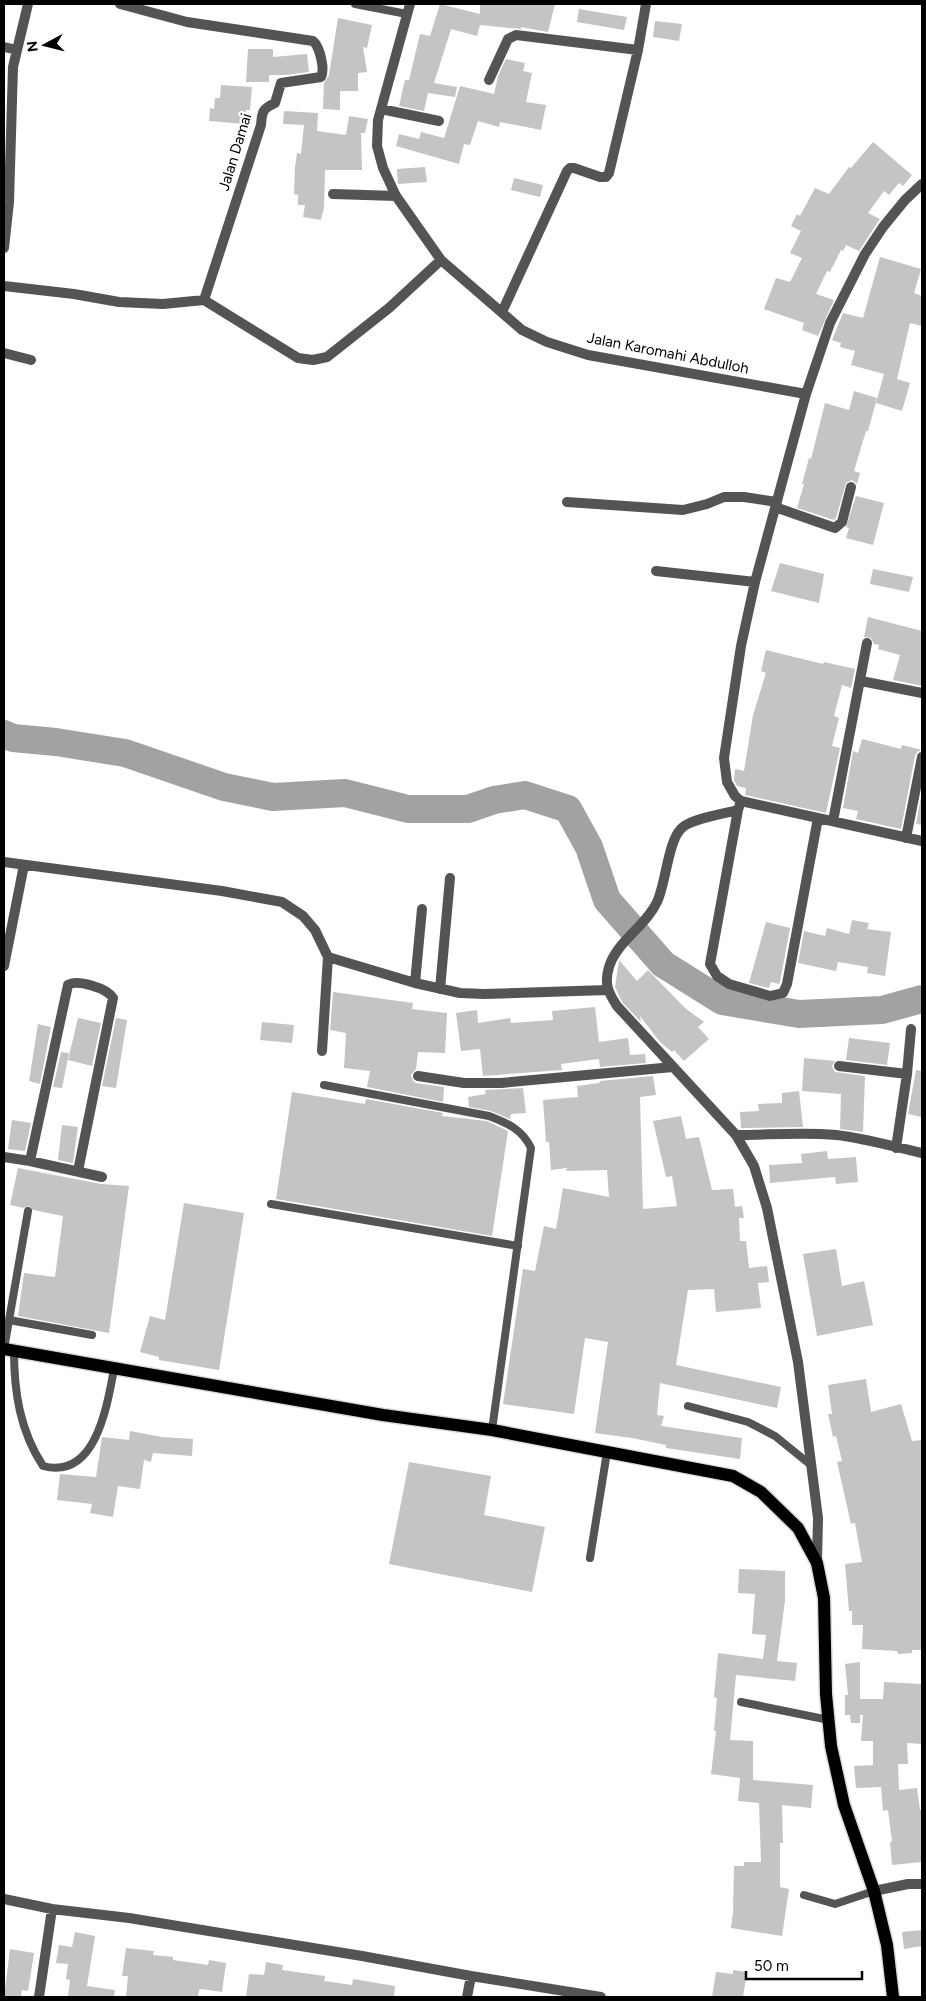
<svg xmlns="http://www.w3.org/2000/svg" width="926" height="2001" font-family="Figtree,sans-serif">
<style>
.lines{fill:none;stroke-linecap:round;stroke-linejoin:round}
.river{stroke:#a2a2a2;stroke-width:28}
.building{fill:#c4c4c4}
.primary-casing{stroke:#dbdbdb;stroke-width:15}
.service{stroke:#545454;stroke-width:8}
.minor{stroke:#545454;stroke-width:10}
.primary{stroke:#000;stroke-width:12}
.labels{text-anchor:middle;stroke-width:4.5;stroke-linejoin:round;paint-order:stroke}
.street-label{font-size:15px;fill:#000;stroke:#fff}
</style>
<rect width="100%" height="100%" fill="#fff"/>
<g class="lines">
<path class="river" d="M4 734 13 738 56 742 125 753 224 787 273 797 345 793 408 809H468L494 800 525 795 568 809 589 847 607 900 663 964 722 1001 799 1014 882 1010 922 999"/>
</g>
<path class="building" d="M440 4 480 14V4H555L548 32 521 27V29L480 25 477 36 451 29 434 83 457 87 455 97 428 93 424 111 399 106 405 80H409L420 34 430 36Z
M579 9 627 17 624 30 577 22Z
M338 18 372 25 367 48 363 47 367 72 358 73V91H340V110L323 109 324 83 329 75Z
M655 21 682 24 679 41 653 37Z
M248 49H273V57L307 54 309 72 286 75H269V82H246Z
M506 59 525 63 523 71 532 73 526 102 546 105 541 130 500 122 499 127 478 121 470 145 464 144 459 164 396 146 399 134 419 139 421 132 444 138 460 86 494 94 498 76Z
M221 85 252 87 250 110H246L245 124 209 121 210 108 214 109 215 98H220Z
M284 111 318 113 317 131 346 135 349 116 368 119 365 133H361L362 170H325L324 207 321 220 303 217 305 205H298V195L294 194 295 167 297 153 301 154 304 125 283 124Z
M873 142 912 175 903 186 899 183 889 195 884 191 868 213 880 219 859 251 846 245 843 251 841 250 830 272 827 271 816 294 834 300 818 336 802 330 804 323 764 309 776 278 790 282 802 258 790 253 801 231 791 226 797 214 800 216 815 188 829 194 849 167 851 168Z
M425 167 427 182 398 184 397 169Z
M514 178 543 185 540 197 511 190Z
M880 257 921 269 914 293 922 296V326L910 323 897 379 910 383 902 411 876 403 884 374 851 365 855 351 840 347 841 343 832 340 843 313 863 318Z
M854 391 877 398 868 431H866L854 471 860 473 857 484 852 480 846 483 836 518 834 520 797 508 804 484H802L809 458 811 459 825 403 849 410Z
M856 496 884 503 873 545 846 538 849 528 846 527Z
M780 563 824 574 819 603 771 591Z
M873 569 913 577 909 592 870 584Z
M868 617 922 631V686L893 680 900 655 878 649 879 645 874 644 871 638 864 637Z
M766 650 823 664 824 662 855 669 851 688 842 685 834 716 839 718 832 746 840 748 826 813 745 795 746 788 737 786 734 780 735 769 744 771 753 715 766 673 761 671Z
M862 739 901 749 902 745 922 750 917 752 915 756 901 829 856 819 858 811 843 808 853 751 858 753Z
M922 791V825L916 824Z
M852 920 869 923 867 929 891 932 885 976 867 973 868 967 838 962 836 971 798 963 804 931 825 936 827 928 849 934Z
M766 922 790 928 780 982 779 984 771 982 769 988 749 983Z
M619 960 637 981 648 970 685 1008 704 1022 698 1027 709 1039 684 1061 674 1050 672 1052 660 1042 640 1016 641 1022 622 1002 615 987Z
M333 992 413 1003 412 1009 447 1013 445 1053 418 1052 416 1069 411 1075 413 1081 416 1083 444 1087 443 1102 367 1087 370 1071 344 1068 346 1033 330 1030Z
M595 1007 599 1042 628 1038 630 1055 645 1054 646 1063 600 1067 599 1059 561 1064 562 1070 483 1076 480 1049 461 1051 456 1013 477 1010 478 1023 510 1018 511 1023 553 1020 552 1011Z
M78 1018 101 1023 92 1066 68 1060Z
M116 1018 127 1020 116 1088 102 1086Z
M262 1022 294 1025 292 1043 260 1040Z
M38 1024 51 1027 40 1084 29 1081Z
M849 1038 890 1043 887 1065 846 1060Z
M61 1052 69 1053 62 1088 53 1087Z
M804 1058 835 1061 832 1066 835 1072 865 1076 863 1132 840 1129 841 1094 802 1091Z
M916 1070 922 1071V1117L908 1114Z
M653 1076 656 1095 640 1097 643 1209 677 1206 672 1176 666 1177 653 1121 681 1116 686 1139 699 1137 712 1190 733 1189 735 1207 742 1206 744 1218H739L740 1241H746L749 1268 767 1266 769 1282 758 1283 761 1308 716 1312 714 1289 688 1290 676 1365 781 1387 777 1408 660 1383 657 1415 664 1416 661 1426 742 1438 740 1459 666 1448V1445L632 1438 595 1433 608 1342 585 1338 574 1414 503 1404 523 1269 535 1271 544 1226 556 1229 563 1188 609 1197 607 1170 566 1171 567 1168 551 1170 549 1142H546L543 1100 578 1097 577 1086 599 1083 600 1081Z
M523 1088 526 1113 511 1114 510 1119 491 1111 469 1107 468 1097 486 1094 485 1090Z
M799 1091 803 1127 741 1128 740 1112 759 1111 758 1104 782 1103V1093Z
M292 1092 365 1104 366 1099 443 1113 442 1116 487 1121 508 1131 492 1236 276 1199Z
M12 1120 31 1123 25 1151 8 1149Z
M62 1125 78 1127 73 1163 58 1160Z
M827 1151 828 1159 856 1157 858 1182 836 1184 835 1177 770 1183 769 1165 802 1163 801 1154Z
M18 1168 101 1184 129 1186 109 1333 18 1316 24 1273 55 1277 63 1216 33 1210 29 1206 23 1208 10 1205Z
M184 1203 244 1213 219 1370 159 1360V1357L140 1352 150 1316 165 1320Z
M836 1249 842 1286 864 1281 873 1325 817 1336 803 1254Z
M866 1379 871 1412 901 1404 912 1441 922 1440V1650H912V1653L898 1654 897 1651 862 1649 863 1625H852V1611H849L845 1564 862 1562 855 1523 851 1524 837 1462 842 1461 836 1436 833 1437 828 1414H832L828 1385Z
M130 1431 162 1437 193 1439 192 1456 153 1453 151 1462 144 1460 140 1489 118 1486 113 1517 90 1513 92 1504 57 1500 60 1474 96 1477 102 1437 129 1440Z
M409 1462 491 1476 484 1515 545 1527 532 1592 389 1564Z
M739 1569 785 1571V1601L777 1661 797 1663 795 1681 736 1675 730 1740 753 1741V1780L813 1785 811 1808 782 1805 783 1843H780V1887L789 1889 782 1936 731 1928 733 1913 734 1866H744V1862H761L759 1803 738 1801 740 1778 711 1774 716 1731H714L717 1698 714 1697 718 1653 763 1659 766 1635 752 1634 755 1594 738 1593Z
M860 1662V1699H883L884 1682 922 1684 921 1721H922V1744L907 1743 908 1764H898L899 1790 917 1788 920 1810H922V1862L892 1865 890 1842 892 1841 888 1810 883 1811 881 1787 856 1788 854 1766 873 1765V1741H861L863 1715H860V1723H851L850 1715H845V1695H848L845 1664Z
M922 1930V1946L904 1949 902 1932Z
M75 1932 95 1936 87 1986 115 1990 114 1997H68L70 1980 66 1979 68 1964 56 1963 59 1945 72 1947Z
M126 1948 154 1951 153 1955 173 1957V1960L208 1965 209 1960 226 1963 222 1992 201 1989 199 1990 198 1997H126L128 1976H122Z
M10 1949 34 1953 28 1991 22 1990 21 1997H4Z
M266 1962 283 1965 282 1970 325 1976 324 1981 352 1985 353 1979 395 1986 394 1997H246L249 1974 264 1975Z
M733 1970 747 1972 743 1997H712L716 1972 733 1974Z"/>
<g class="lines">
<g class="primary-casing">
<path id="primary" d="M4 1349 383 1415 492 1430 607 1452 733 1476 761 1492 798 1528 817 1563 824 1598 826 1694 831 1746 844 1805 874 1891 887 1945 893 1997"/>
</g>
<path class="service" d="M355 4 407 14
M324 1085 489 1116C507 1123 522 1129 531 1148L492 1430
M271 1204 518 1246
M9 1320 92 1335
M4 1349 28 1211
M14 1351C14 1392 20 1431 43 1466 96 1480 107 1406 114 1369
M688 1406 748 1422 775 1436 812 1466
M590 1558 607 1452
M741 1702 829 1720
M804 1895 835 1904 874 1891"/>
<path class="minor" d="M120 4 187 22 313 41C320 47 325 69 321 77L281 83 275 103C262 109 262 112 261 125L204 300
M410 4 378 120 377 146 383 168 396 196 441 260 522 330 547 342 588 355 806 394
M4 47 17 50
M489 80 508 39 516 35 638 50
M381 109 439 121
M922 184 905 200 883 227 865 254 830 323 806 394 755 582 741 646 724 758 727 782 735 796 741 801 922 841
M333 194 396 196
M4 248 9 202 13 67 28 4
M4 286 74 294 119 302 163 304 204 300 298 358 313 360 327 357 389 308 441 260
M502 312 567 171 570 168H574L600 177H606L609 173 638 50 646 4
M4 353 31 360
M567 502 683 510 707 504 724 497H744L777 502
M775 507 835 528 842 522 851 487
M656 571 755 582
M861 681 922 693
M741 801 738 810C723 814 694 818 683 827 668 838 666 884 657 902 646 926 617 941 609 967 604 984 608 992 617 1006L736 1135 754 1166 767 1208 798 1362 818 1518 817 1563
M738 810 710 964 717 976 729 984 770 996 783 993 787 984 818 818
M833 821 867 643
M906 838 922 757
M4 862 222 891 282 902 303 916 315 930 328 957 415 983 460 993 484 994 607 990
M4 966 24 865
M415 983 422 909
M440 989 450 878
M322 1051 328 957
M839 1066 907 1074
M418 1076 464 1083H501L673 1067
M736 1135C769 1135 803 1132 836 1135 865 1138 894 1147 922 1153
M896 1148 907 1074 911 1029
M4 1157 30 1161 102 1177
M30 1161 68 985C77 979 107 988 113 998L78 1171
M874 1891 908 1884H922
M4 1899 52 1909 129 1918 362 1956 471 1976 601 1997
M39 1997 52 1909
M467 1997 471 1976"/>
<use href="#primary" class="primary"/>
</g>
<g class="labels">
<g class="street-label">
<text transform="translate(235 152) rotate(-73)" y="5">Jalan Damai</text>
<text transform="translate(668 353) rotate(11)" y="5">Jalan Karomahi Abdulloh</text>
</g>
</g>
<rect width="926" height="2001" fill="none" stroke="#000000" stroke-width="10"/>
<g transform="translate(45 45) rotate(263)" stroke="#ffffff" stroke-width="4" paint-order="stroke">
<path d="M0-4L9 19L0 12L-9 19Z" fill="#000000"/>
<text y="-8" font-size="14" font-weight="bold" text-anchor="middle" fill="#000000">N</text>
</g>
<path d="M746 1971v8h116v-8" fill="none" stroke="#000000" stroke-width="2.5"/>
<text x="754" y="1971" font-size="15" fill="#000000" stroke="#ffffff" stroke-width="4" paint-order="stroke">50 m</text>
</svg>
